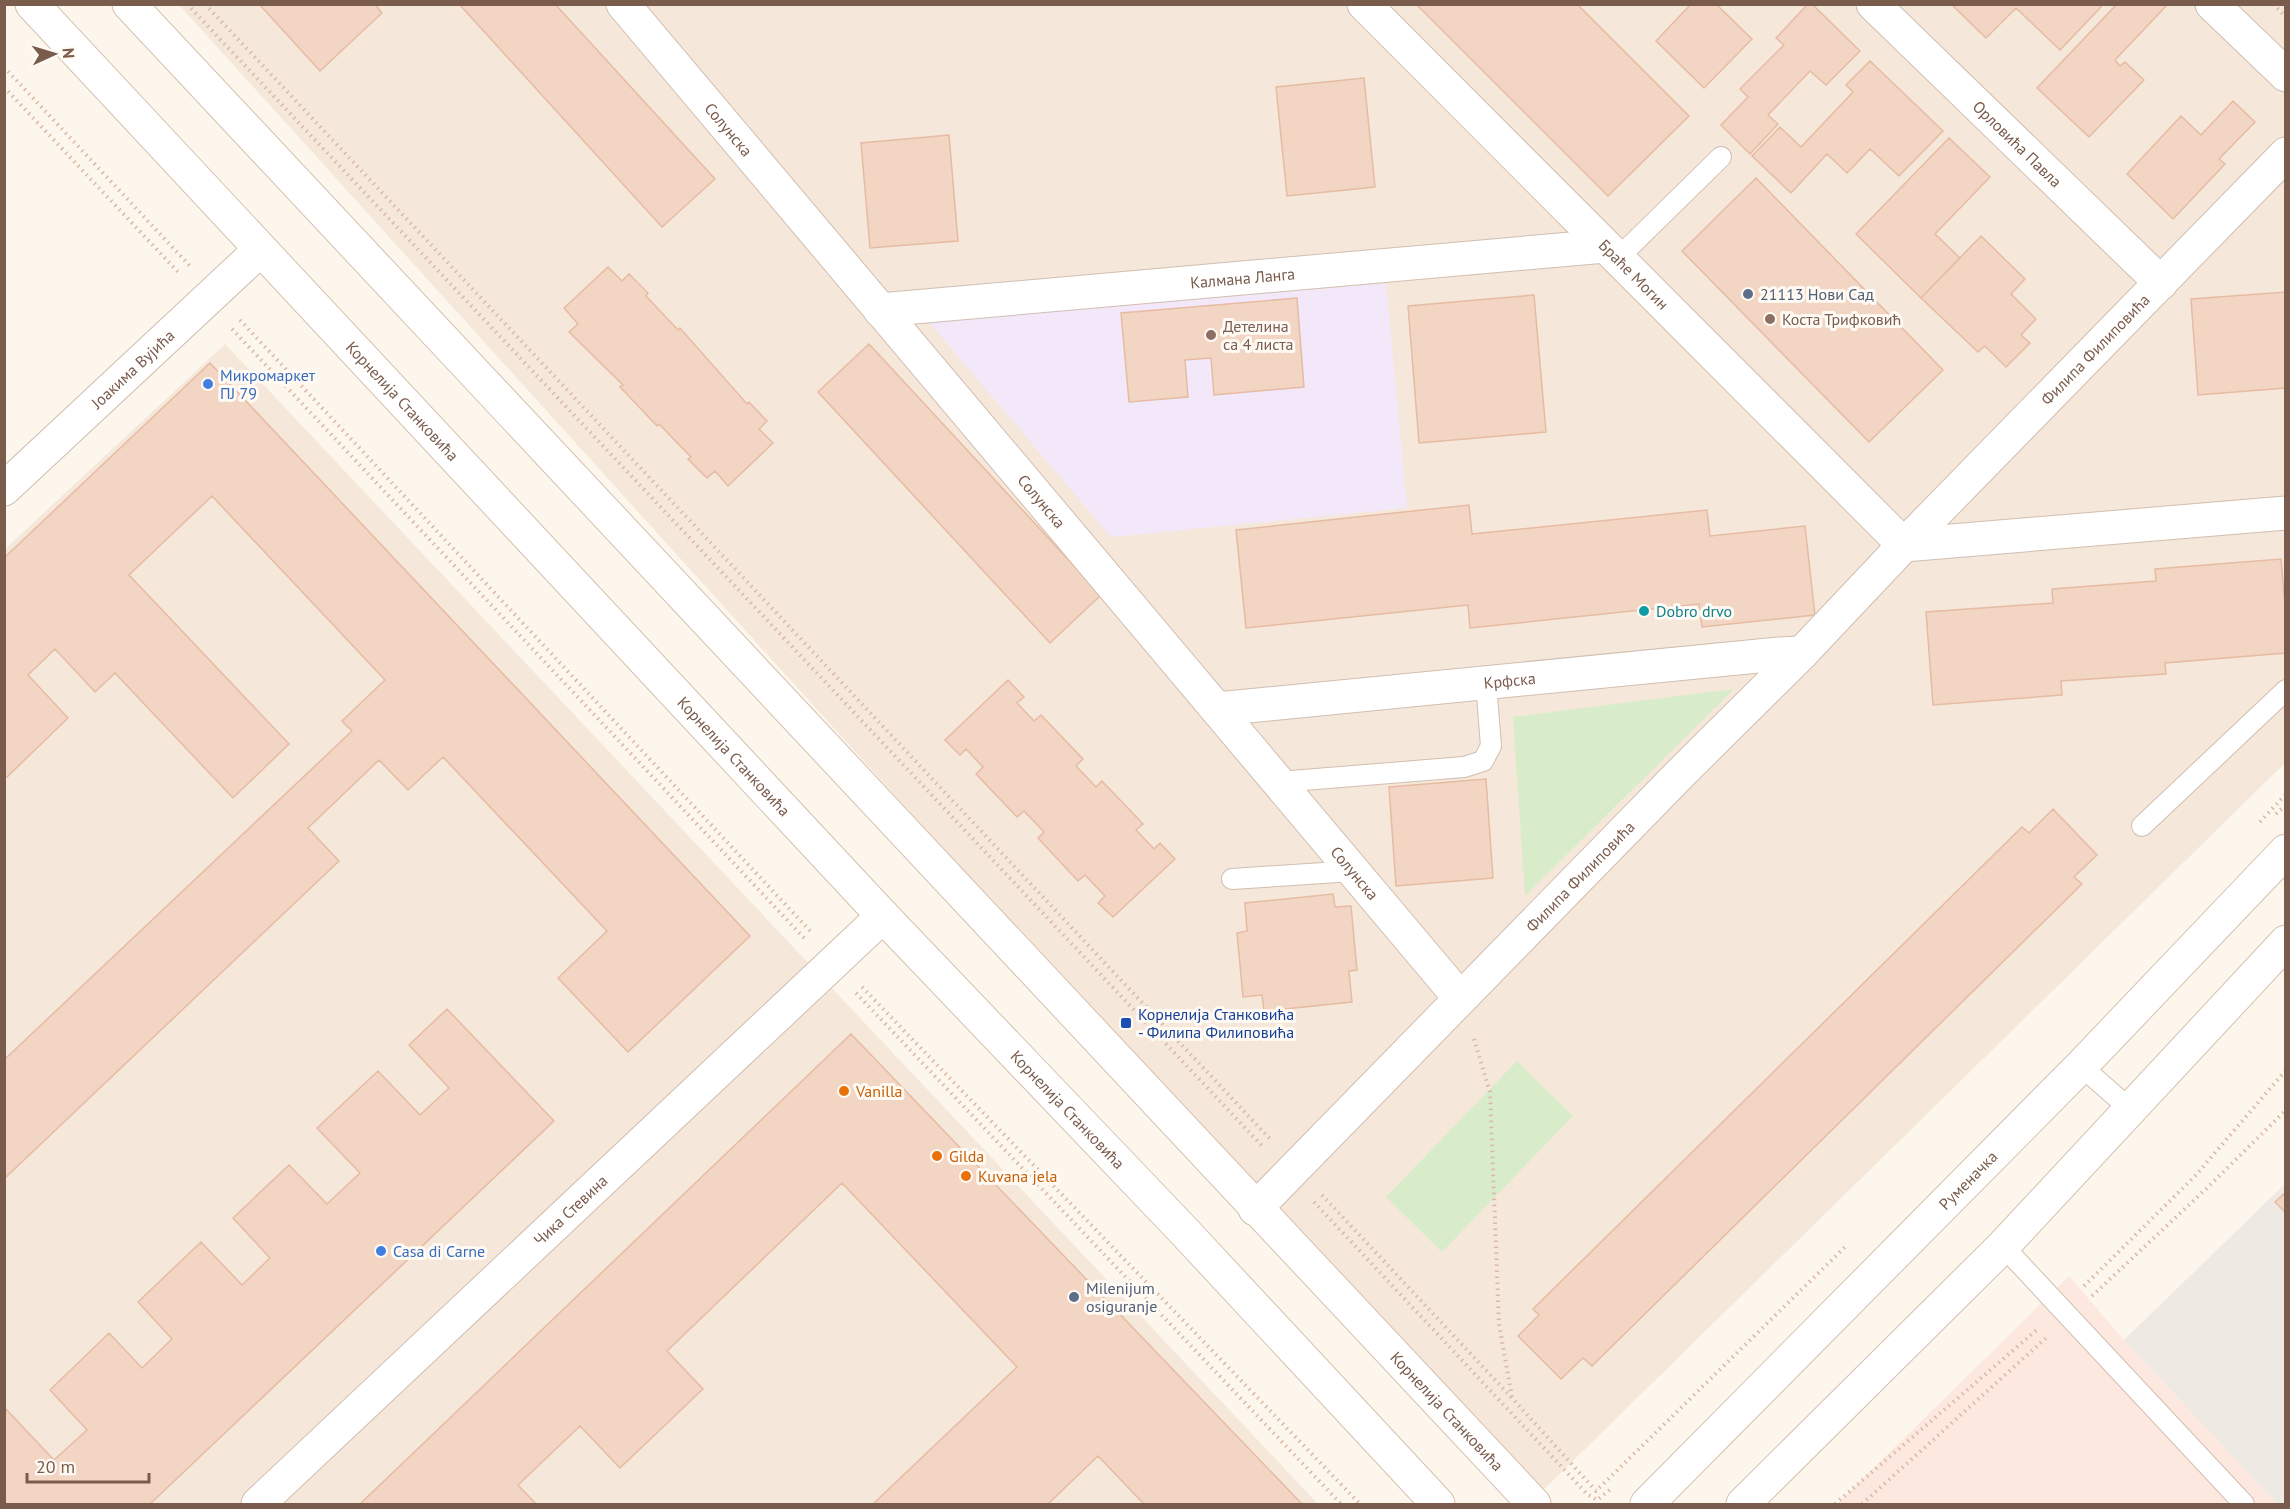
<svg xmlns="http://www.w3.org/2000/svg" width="2290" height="1509" font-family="'PT Sans',sans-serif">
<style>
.residential{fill:#f5e8da}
.commercial{fill:#fde8e0}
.industrial{fill:#efe9e4}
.education{fill:#f3e8fa}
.green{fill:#d8ecc9}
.building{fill:#f3d5c3;stroke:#e6bba3;stroke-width:1.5}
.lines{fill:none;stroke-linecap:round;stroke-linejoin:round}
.service-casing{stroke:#d1beb0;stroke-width:22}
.minor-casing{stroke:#d1beb0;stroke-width:35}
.secondary-casing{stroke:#d6c0b0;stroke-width:35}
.path{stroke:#d9b8a5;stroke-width:4;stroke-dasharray:1.5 4.5;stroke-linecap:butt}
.service{stroke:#fff;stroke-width:20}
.minor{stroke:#fff;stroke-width:33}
.secondary{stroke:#fff;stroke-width:33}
.service-dot{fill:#5c6f8a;stroke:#fffaf3;stroke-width:2}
.education-dot{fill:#8d6e63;stroke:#fffaf3;stroke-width:2}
.shop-dot{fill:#3f7fe0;stroke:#fffaf3;stroke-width:2}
.culture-dot{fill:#0f9aa8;stroke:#fffaf3;stroke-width:2}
.transit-dot{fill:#1a4fb4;stroke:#fffaf3;stroke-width:2}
.food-dot{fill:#e8710a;stroke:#fffaf3;stroke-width:2}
.labels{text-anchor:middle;stroke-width:6;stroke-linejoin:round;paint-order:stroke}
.street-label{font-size:16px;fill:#7a5c4d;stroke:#fffaf3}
.service-label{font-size:16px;fill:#4e5e75;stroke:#fffaf3;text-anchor:start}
.education-label{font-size:16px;fill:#785e54;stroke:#fffaf3;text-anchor:start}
.shop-label{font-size:16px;fill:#366cbe;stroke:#fffaf3;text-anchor:start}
.culture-label{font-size:16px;fill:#0d838f;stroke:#fffaf3;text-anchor:start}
.transit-label{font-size:16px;fill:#164399;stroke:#fffaf3;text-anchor:start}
.food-label{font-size:16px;fill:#c56008;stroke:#fffaf3;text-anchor:start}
</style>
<rect width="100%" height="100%" fill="#fdf6ec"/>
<path class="residential" d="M179 5H2285V763L1533 1500Z
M225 344 1318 1504H5V549Z"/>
<path class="commercial" d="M2069 1276 2124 1340 2277 1504H1837Z"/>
<path class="industrial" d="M2285 1184V1504H2277L2124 1340Z"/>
<path class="education" d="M1386 283 1407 508 1111 537 929 322Z"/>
<path class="green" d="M1734 689 1525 896 1513 717Z
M1517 1061 1573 1116 1442 1252 1386 1197Z"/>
<path class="building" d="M259 4H375L382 13 320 71Z
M459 4H555L715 179 662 227Z
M1416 4H1577L1689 116 1608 196Z
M1691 4H1716L1752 39 1704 88 1656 41Z
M1808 4H1812L1860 51 1826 85 1810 71 1768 115 1778 124 1750 154 1721 125 1748 97 1740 89 1784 45 1776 38Z
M1951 4H2098L2101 7 2060 50 2016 8 1986 38Z
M2117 4H2168L2115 60 2120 66 2125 62 2144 80 2089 137 2037 88Z
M1870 61 1943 131 1899 176 1870 149 1847 173 1827 154 1791 193 1752 156 1780 127 1801 147 1853 92 1846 85Z
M1364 78 1375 187 1287 196 1276 87Z
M2233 101 2255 122 2219 159 2225 164 2173 219 2127 174 2181 116 2201 135Z
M949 135 958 241 870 248 861 143Z
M1949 138 1990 177 1935 234 1960 258 1921 298 1856 234Z
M1756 178 1943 370 1869 442 1682 251Z
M1981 236 2025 279 2011 294 2036 319 2021 335 2030 343 2006 367 1985 346 1978 352 1921 298Z
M608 267 622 281 629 274 648 293 646 296 678 330 680 328 747 404 749 402 767 421 759 429 773 443 728 486 715 471 707 478 688 459 691 457 659 424 657 426 620 387 623 385 569 332 578 324 564 308Z
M2286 292V388L2198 395 2191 299Z
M1534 295 1546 432 1419 443 1408 306Z
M1297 298 1304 387 1214 395 1211 358 1185 360 1188 397 1129 402 1121 313Z
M869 344 1101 595 1050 643 818 392Z
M210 363 750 936 628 1052 558 978 607 931 443 757 408 790 379 760 308 828 339 861 4 1179V1060L352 731 342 721 385 680 212 496 129 575 289 744 233 798 115 673 95 692 55 649 28 675 68 718 7 777 4 775V558Z
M1469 505 1472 534 1707 510 1710 536 1805 526 1815 615 1702 627 1699 604 1470 628 1468 605 1246 628 1236 530Z
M2281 559 2286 618V653L2165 663 2166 674 2061 681 2062 695 1933 705 1926 612 2053 603 2052 589 2156 581 2155 569Z
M1008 680 1024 697 1017 703 1034 721 1041 715 1083 759 1076 766 1096 787 1102 781 1143 824 1136 830 1154 849 1160 843 1175 859 1113 917 1098 903 1105 896 1085 875 1078 881 1038 838 1044 832 1024 811 1017 817 976 774 983 767 966 749 960 755 945 740Z
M1486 779 1493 878 1396 886 1389 787Z
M2053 809 2097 855 2074 877 2082 884 1592 1366 1583 1358 1561 1379 1518 1336 1539 1315 1533 1309 2022 827 2029 833Z
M1333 894 1335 907 1351 906 1357 970 1349 971 1352 1002 1264 1011 1262 995 1243 997 1237 933 1247 931 1245 903Z
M447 1009 554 1121 150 1504H4V1407L54 1460 87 1430 50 1390 109 1333 142 1368 172 1339 138 1302 201 1242 242 1285 270 1258 233 1218 289 1165 327 1204 360 1173 317 1128 378 1071 420 1115 449 1088 409 1045Z
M851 1034 1302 1504H1144L1098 1456 1048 1504H873L1017 1367 842 1183 667 1351 703 1389 620 1468 580 1426 518 1485 536 1504H360Z
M2286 1192V1213L2275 1202Z"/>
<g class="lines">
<g class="service-casing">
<path id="service" d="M1618 258 1721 157
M1279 782 1464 767 1483 761 1491 746 1486 683
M2142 826 2286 690
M1232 879 1353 871
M2081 1066 2131 1110
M2003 1246 2244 1504"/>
</g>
<g class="minor-casing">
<g id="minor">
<path id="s1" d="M623 4 1460 998"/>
<path id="s2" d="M1364 4 1904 545 2286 513"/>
<path id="s3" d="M1873 4 2161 283"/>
<path d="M2212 4 2286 75"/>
<path id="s4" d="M880 310 1605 246"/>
<path id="s5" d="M4 489 260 250"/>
<path id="s6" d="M1217 709 1779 654 1802 653"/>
<path id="s7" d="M1255 1209 1680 774 1802 653 1904 545 2286 154"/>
<path id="s8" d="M258 1504 883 916"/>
</g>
</g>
<g class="secondary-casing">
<g id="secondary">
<path id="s9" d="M32 4 883 916 1182 1229 1438 1504"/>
<path id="s10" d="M129 4 1534 1504"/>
<path id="s11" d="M1647 1504 2081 1066 2286 851"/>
<path d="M1743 1504 2003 1246 2286 942"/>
</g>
</g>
<path class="path" d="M187 4 1264 1148
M205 4 1272 1141
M2273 4 2286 17
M4 67 190 266
M4 87 179 273
M240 320 812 933
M232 329 804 938
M2276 814 2286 805
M2260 822 2286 794
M862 987 1360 1504
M856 993 1341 1504
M1474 1039 1490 1092 1499 1324 1512 1397
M1322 1195 1512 1398 1596 1491 1846 1246
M1314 1202 1587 1494 1597 1500 1612 1488
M2084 1286 2195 1176 2286 1070
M2092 1296 2207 1188 2286 1110
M1835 1504 2039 1328
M1862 1504 2046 1338"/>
<use href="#service" class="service"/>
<use href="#minor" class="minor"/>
<use href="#secondary" class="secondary"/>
</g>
<g class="service-dot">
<circle cx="1748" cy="294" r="6"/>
<circle cx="1074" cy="1297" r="6"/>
</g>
<g class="education-dot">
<circle cx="1770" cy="319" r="6"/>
<circle cx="1211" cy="335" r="6"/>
</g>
<g class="shop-dot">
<circle cx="208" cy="384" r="6"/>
<circle cx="381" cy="1251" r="6"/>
</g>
<circle class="culture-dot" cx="1644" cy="611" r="6"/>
<rect class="transit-dot" x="1120" y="1017" width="12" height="12" rx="3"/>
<g class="food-dot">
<circle cx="844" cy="1091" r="6"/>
<circle cx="937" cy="1156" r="6"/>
<circle cx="966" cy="1176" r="6"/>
</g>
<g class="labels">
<g class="street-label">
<text dy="6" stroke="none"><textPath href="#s1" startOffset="164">Солунска</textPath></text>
<text dy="6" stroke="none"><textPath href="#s3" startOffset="201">Орловића Павла</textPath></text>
<text dy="6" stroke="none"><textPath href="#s2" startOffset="382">Браће Могин</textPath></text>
<text dy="6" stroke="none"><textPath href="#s4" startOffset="364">Калмана Ланга</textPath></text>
<text dy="6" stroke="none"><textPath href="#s7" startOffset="1202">Филипа Филиповића</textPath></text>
<text dy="6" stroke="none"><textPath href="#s5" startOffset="176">Јоакима Вујића</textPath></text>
<text dy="6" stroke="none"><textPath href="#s9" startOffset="543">Корнелија Станковића</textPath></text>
<text dy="6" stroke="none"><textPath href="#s1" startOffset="650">Солунска</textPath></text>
<text dy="6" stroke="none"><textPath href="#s6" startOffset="294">Крфска</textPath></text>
<text dy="6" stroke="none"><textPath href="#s9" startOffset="1029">Корнелија Станковића</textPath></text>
<text dy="6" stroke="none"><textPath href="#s1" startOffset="1136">Солунска</textPath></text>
<text dy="6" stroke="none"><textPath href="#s7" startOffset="465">Филипа Филиповића</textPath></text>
<text dy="6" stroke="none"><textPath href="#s9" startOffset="1515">Корнелија Станковића</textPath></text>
<text dy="6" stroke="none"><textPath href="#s11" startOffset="456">Руменачка</textPath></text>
<text dy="6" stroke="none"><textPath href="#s8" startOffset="429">Чика Стевина</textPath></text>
<text dy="6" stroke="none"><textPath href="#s10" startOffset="1928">Корнелија Станковића</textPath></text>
</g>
<g class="service-label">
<text x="1760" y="300">21113 Нови Сад</text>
<text x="1086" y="1294">Milenijum<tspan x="1086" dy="18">osiguranje</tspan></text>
</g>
<g class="education-label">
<text x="1782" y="325">Коста Трифковић</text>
<text x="1223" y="332">Детелина<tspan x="1223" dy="18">са 4 листа</tspan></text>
</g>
<g class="shop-label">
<text x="220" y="381">Микромаркет<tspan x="220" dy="18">ПЈ 79</tspan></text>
<text x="393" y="1257">Casa di Carne</text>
</g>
<g class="culture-label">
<text x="1656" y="617">Dobro drvo</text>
</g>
<g class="transit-label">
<text x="1138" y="1020">Корнелија Станковића<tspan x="1138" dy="18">- Филипа Филиповића</tspan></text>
</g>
<g class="food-label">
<text x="856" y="1097">Vanilla</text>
<text x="949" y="1162">Gilda</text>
<text x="978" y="1182">Kuvana jela</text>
</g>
</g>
<rect width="2290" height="1509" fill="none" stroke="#7a5c4d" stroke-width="12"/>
<g transform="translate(54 54) rotate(86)" stroke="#fffaf3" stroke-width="4.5" paint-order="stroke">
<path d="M0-4.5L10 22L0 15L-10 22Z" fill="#7a5c4d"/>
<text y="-9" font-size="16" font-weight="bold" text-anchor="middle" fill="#7a5c4d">N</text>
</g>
<path d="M27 1473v9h122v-9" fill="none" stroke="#7a5c4d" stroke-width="3"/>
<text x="36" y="1473" font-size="18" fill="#7a5c4d" stroke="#fffaf3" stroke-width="4.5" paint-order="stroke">20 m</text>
</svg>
